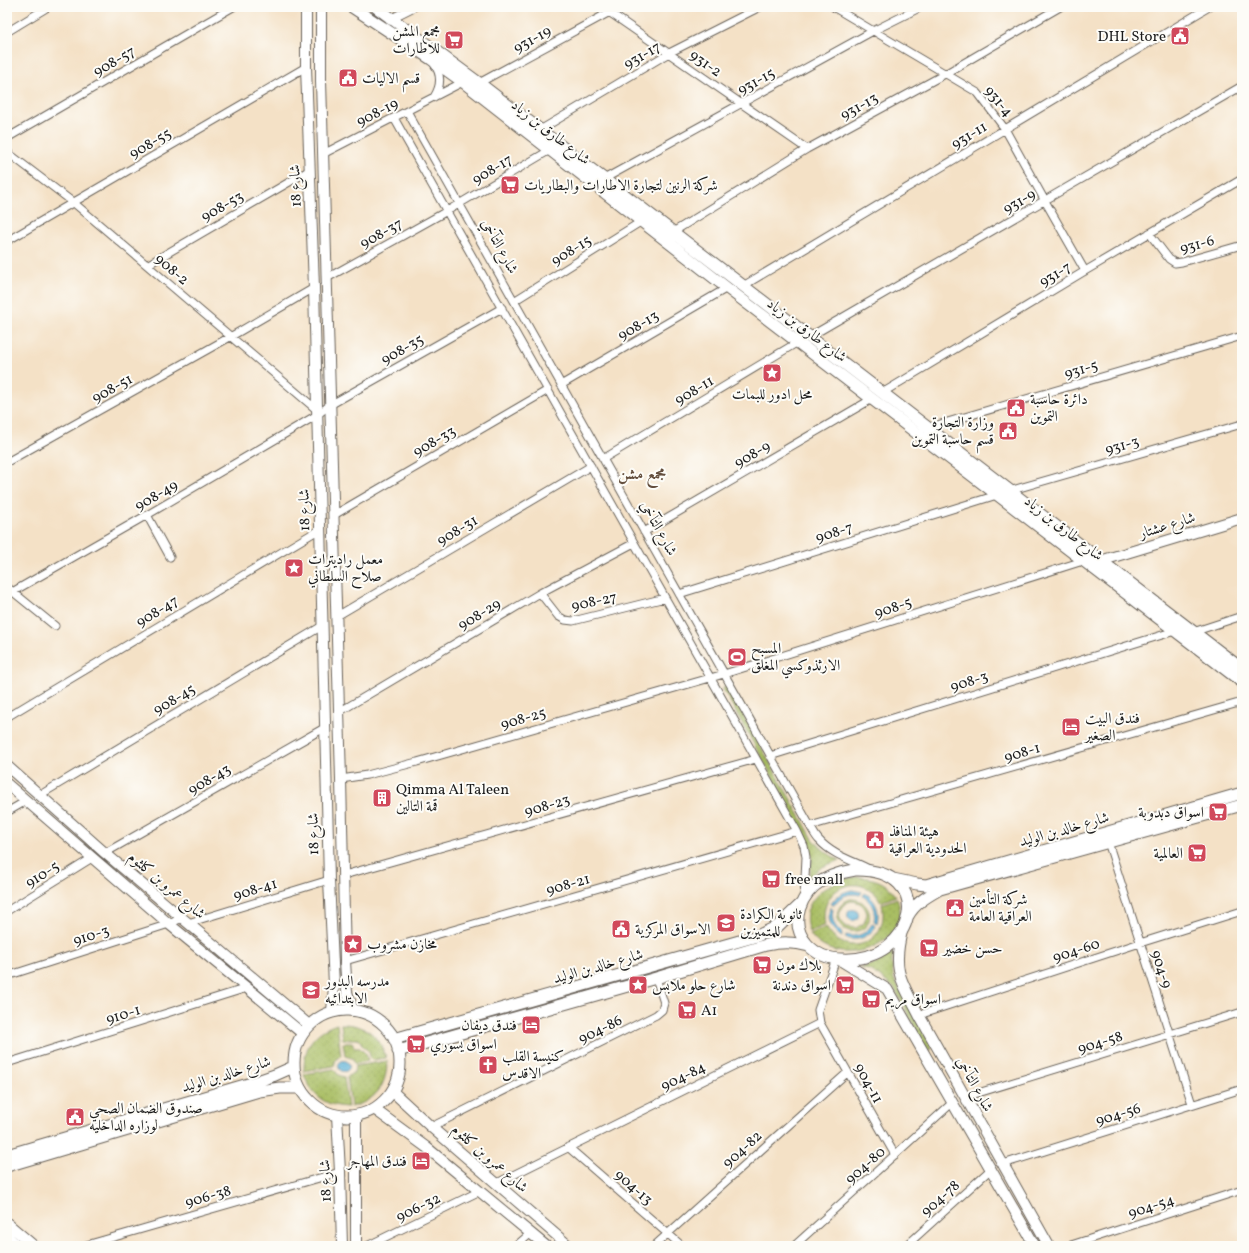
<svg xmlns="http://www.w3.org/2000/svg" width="1249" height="1253" font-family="Vollkorn,Amiri,serif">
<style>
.grass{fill:url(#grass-dots);stroke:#626c3f;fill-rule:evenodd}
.water{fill:#58afd5;stroke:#3a6678}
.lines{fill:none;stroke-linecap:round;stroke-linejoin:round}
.street-casing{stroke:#686158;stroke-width:9}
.secondary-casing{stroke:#686158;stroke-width:12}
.primary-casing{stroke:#686158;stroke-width:13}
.street{stroke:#fff;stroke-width:7}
.secondary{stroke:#fff;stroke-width:10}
.primary{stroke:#fff;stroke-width:11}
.labels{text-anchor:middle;stroke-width:4;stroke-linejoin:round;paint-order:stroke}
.poi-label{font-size:15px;fill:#1c1c1c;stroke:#fdfcf7;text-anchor:start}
.street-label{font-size:15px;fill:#1c1c1c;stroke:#fdfcf7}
.neighbourhood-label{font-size:16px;font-weight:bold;fill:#644f3e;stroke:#fdfcf7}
</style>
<defs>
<pattern id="grass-dots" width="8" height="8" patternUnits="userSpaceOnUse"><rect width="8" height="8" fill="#a8bd62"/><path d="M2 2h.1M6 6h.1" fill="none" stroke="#90a254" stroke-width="1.8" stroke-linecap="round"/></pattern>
</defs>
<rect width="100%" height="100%" fill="#fdfcf7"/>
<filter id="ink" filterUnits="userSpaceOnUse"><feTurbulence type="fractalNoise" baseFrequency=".025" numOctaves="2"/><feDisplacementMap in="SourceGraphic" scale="8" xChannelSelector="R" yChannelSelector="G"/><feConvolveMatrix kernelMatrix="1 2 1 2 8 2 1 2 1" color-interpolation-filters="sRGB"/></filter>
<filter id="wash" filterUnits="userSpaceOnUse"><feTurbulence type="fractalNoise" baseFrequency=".012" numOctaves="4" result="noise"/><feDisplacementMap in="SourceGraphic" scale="16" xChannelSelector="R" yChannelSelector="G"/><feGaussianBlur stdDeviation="0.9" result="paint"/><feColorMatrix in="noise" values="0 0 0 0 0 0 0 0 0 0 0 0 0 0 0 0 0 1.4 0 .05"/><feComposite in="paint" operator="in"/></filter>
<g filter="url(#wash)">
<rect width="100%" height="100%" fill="#f4e1c6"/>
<path class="grass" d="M725 687 728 688 813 839C821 848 828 855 840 860L822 867 809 877C812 865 813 854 809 842L724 691 723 688Z
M855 877C871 877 887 881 896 896L881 902C863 869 817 887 825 925L809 932C797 901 829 880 855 877Z
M897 898C916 944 836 973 810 934L826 927C843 960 891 945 882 904Z
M850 899C872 898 877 927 857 931 836 935 829 906 850 899ZM851 901C859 901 865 905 867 914L864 923 856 928 846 927 840 919C838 910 842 904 851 901Z
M893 952C891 962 892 969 894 979L931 1046 930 1050H928L926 1048 894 988 879 976 869 970 860 968 878 963Z
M337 1024 341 1056 336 1059 334 1066 304 1071C304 1046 313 1032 337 1024Z
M341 1024C365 1024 380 1035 386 1058L371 1060 369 1052 362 1045 360 1040 357 1039H343Z
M343 1043H353V1046L355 1048H360L366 1054 368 1061 355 1064 352 1058 345 1056Z
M387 1061C387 1086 375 1101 351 1107L347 1077 354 1072 355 1066Z
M334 1069 338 1075 344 1077 348 1107C325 1106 311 1096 304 1074Z"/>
<path class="water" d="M852 890 862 892 860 895C849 892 840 896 834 905L831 904C836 896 842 892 852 890Z
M865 893C876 900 880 910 877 923L874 921C876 911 872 902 863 896Z
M830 907 833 909C831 919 834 928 843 933L842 937C831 930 827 920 830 907Z
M847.5 915a5.5 5.5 0 1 1 11 0a5.5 5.5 0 1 1-11 0Z
M872 924 876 926C869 937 858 942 845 938L846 935C857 938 866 934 872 924Z
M338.5 1066a5.5 5.5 0 1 1 11 0a5.5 5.5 0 1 1-11 0Z"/>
</g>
<g filter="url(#ink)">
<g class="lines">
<g class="street-casing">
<path id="street" d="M833 7 978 93 1005 129 1045 201 1085 271
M609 12 807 149
M390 21 392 18 414 7
M7 32 48 7
M479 83 619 7
M434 97C441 86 442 75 434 64
M407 111 810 826C813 831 815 836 819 840 832 855 854 861 871 870
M394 118 797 831 804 846 806 857 804 898
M540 130 669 53 760 7
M7 138 233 7
M7 152 74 203 317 410
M323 154 463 82
M604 179 873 31 921 7
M673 232 807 149 945 74 1060 7
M1149 233 1169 259 1175 263 1182 262 1242 245
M7 241 306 67
M147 265 310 170
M327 278 447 211 550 150
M743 286 1209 7
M514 301 642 221
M809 337 1242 86
M561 385 727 288
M882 393 1085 271 1242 179
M927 428 1242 336
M603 459 798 342
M7 462 230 337 314 288
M1009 491 1242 424
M147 515 170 557
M334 515 548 390
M644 532 872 399
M7 587 55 626
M540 593 558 616 565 620 573 621 665 598
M679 594 997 495
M7 595 147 515 317 415 330 405 502 308
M337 616 591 466
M1193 632 1242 616
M339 712 540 593 634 543
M7 717 320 529
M770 756 1175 631
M341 779 367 775 417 762 724 674 1083 561
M40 795 322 626
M7 812 26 801
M810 826 1242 702
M1108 842 1192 1104
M105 853 326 727
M344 875 756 759
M7 911 92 858
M188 923 329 880
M345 961 797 831
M7 976 169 924 182 918
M919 1015 1140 943 1242 911
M820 1023 895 1155
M7 1063 247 988
M965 1097 1242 1012
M431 1127 656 1015 662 1010 664 1003 656 978
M568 1147 682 1246
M1003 1164 1242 1089
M497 1183 820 1023 818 1010 836 959
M83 1246 340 1172
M367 1246 480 1191
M516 1246 531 1233
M654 1246 848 1072
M794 1246 952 1103
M906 1246 991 1169
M1068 1246 1242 1190"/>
</g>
<g class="secondary-casing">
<path id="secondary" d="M306 7V67L314 288 329 880 334 985 332 1012
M321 7V81L341 779 345 961 347 992 353 1010
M1100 561 1242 518
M7 766 105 853 309 1025
M7 784 169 924 302 1033
M902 931C892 971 901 980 919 1015L1049 1246
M838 959 869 978 887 989 1035 1246
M392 1091 431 1127 569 1246
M374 1109 426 1147 546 1246
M337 1115 340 1172 342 1246
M356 1116V1246
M7 1223 34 1246
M7 1236 18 1246"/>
</g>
<g class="primary-casing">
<path id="primary" d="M352 7 431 59 463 82 727 288 1242 682
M376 7 479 83 1242 669
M855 870C938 868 917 963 842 959 829 959 816 954 807 944 788 922 801 893 823 880 833 874 844 872 855 870Z
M893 879 917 884 926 885 1242 793
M908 916C915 903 928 896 940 889L1242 805
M294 1063a53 53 0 1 1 106 0a53 53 0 1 1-106 0Z
M394 1039 757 936 778 926 801 904
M398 1051 656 978 766 945C782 942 793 942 809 946
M7 1155 255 1082 275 1075 293 1067
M7 1166 259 1091 280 1088H299"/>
</g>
<use href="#street" class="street"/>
<use href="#secondary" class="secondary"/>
<use href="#primary" class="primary"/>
</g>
</g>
<defs>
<g id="civic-square" transform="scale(1)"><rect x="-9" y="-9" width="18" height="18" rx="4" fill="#d1495b" stroke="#fdfcf7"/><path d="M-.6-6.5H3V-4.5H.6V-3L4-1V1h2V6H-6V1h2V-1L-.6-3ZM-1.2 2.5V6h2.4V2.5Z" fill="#fff"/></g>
<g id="supermarket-square" transform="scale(1)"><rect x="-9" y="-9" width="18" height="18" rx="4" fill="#d1495b" stroke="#fdfcf7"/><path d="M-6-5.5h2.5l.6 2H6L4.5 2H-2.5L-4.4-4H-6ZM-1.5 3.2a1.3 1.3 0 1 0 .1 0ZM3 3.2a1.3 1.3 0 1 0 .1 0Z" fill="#fff"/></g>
<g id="sight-square" transform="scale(1)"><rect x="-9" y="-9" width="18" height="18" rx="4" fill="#d1495b" stroke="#fdfcf7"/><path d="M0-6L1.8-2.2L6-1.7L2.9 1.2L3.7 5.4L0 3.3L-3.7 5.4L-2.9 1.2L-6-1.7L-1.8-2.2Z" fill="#fff"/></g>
<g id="stadium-square" transform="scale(1)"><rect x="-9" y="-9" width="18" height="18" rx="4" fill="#d1495b" stroke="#fdfcf7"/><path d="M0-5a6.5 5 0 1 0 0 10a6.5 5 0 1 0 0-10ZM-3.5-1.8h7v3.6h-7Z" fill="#fff"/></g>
<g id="hotel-square" transform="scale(1)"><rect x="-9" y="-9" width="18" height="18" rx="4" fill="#d1495b" stroke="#fdfcf7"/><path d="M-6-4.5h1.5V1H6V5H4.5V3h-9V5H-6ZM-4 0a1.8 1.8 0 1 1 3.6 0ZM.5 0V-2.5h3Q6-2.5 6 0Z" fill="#fff"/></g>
<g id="building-square" transform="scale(1)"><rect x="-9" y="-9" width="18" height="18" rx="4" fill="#d1495b" stroke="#fdfcf7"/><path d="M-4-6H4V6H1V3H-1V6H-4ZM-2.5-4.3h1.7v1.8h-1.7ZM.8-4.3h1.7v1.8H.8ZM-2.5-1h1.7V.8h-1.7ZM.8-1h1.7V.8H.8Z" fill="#fff"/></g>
<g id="school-square" transform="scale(1)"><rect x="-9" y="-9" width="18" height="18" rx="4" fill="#d1495b" stroke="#fdfcf7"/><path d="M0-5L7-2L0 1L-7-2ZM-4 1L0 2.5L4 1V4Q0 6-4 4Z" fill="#fff"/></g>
<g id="church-square" transform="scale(1)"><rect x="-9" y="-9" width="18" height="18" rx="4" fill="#d1495b" stroke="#fdfcf7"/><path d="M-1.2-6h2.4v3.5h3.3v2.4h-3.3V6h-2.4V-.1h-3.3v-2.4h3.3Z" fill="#fff"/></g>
</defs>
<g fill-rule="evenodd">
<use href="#civic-square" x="1180" y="36"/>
<use href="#supermarket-square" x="454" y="40"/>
<use href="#civic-square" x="348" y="78"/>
<use href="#supermarket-square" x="510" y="185"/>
<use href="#sight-square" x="772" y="373"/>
<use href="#civic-square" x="1016" y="408"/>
<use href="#civic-square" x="1008" y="431"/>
<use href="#sight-square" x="294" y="568"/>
<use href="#stadium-square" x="737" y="657"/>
<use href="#hotel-square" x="1071" y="727"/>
<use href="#building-square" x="382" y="798"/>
<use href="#supermarket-square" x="1218" y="812"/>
<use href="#civic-square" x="875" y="840"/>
<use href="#supermarket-square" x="1197" y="853"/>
<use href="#supermarket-square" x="771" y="879"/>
<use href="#civic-square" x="955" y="908"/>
<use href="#school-square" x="726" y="923"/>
<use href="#civic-square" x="621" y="929"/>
<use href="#sight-square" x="353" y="944"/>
<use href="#supermarket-square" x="929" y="948"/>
<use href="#supermarket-square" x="762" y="965"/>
<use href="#sight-square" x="638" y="985"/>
<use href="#supermarket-square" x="845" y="985"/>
<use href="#school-square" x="311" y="990"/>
<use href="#supermarket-square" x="871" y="999"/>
<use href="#supermarket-square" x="687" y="1010"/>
<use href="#hotel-square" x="531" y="1025"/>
<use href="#supermarket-square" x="416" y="1044"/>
<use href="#church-square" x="488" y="1065"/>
<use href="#civic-square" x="75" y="1117"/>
<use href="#hotel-square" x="421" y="1161"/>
</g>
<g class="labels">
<g class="poi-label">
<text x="440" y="36" text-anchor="end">مجمع المشن<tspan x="440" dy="17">للاطارات</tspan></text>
<text x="1166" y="41" text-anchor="end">DHL Store</text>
<text x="362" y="83">قسم الاليات</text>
<text x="524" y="190">شركة الرنين لتجارة الاطارات والبطاريات</text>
<text x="772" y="399" text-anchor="middle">محل ادور للبمات</text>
<text x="1030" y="404">دائرة حاسبة<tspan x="1030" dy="17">التموين</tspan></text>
<text x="994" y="427" text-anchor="end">وزارة التجارة<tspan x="994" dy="17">قسم حاسبة التموين</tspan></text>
<text x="308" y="564">معمل راديترات<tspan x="308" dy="17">صلاح السلطاني</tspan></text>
<text x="751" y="653">المسبح<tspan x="751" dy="17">الارثذوكسي المغلق</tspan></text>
<text x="1085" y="723">فندق البيت<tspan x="1085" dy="17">الصغير</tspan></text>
<text x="396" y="794">Qimma Al Taleen<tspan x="396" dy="17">قمة التالين</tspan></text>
<text x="1204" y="817" text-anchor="end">اسواق دبدوبة</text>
<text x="889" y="836">هيئة المنافذ<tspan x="889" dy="17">الحدودية العراقية</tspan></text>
<text x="1183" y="858" text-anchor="end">العالمية</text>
<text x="785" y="884">free mall</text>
<text x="969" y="904">شركة التأمين<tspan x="969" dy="17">العراقية العامة</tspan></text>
<text x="740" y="919">ثانوية الكرادة<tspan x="740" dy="17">للمتميزين</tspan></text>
<text x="635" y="934">الاسواق المركزية</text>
<text x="367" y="949">مخازن مشروب</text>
<text x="943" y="953">حسن خضير</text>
<text x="776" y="970">بلاك مون</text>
<text x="325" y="986">مدرسه البدور<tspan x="325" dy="17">الابتدائيه</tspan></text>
<text x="652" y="990">شارع حلو ملابس</text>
<text x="831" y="990" text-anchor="end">اسواق دندنة</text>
<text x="885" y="1004">اسواق مريم</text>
<text x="701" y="1015">A1</text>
<text x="517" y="1030" text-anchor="end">فندق ديفان</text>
<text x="430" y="1049">اسواق يسوري</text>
<text x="502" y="1061">كنيسة القلب<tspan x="502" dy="17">الاقدس</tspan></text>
<text x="89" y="1113">صندوق الضمان الصحي<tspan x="89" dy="17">لوزاره الداخليه</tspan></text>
<text x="407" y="1166" text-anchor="end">فندق المهاجر</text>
</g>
<g class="street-label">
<text transform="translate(532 39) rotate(-29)" y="5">931-19</text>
<text transform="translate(642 55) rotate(-30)" y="5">931-17</text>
<text transform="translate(114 61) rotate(-30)" y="5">908-57</text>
<text transform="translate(706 63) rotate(35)" y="5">931-2</text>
<text transform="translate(756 81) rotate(-29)" y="5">931-15</text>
<text transform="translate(999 101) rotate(50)" y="5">931-4</text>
<text transform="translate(859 106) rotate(-29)" y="5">931-13</text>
<text transform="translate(377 112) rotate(-27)" y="5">908-19</text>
<text transform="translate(551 132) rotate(38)" y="5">شارع طارق بن زياد</text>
<text transform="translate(969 135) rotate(-31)" y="5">931-11</text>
<text transform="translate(150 143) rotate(-30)" y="5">908-55</text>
<text transform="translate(492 169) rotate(-31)" y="5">908-17</text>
<text transform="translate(295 186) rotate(-92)" y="5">شارع 18</text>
<text transform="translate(1019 201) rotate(-30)" y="5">931-9</text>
<text transform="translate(222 206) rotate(-30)" y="5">908-53</text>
<text transform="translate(381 233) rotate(-29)" y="5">908-37</text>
<text transform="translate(1197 244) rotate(-15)" y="5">931-6</text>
<text transform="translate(500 246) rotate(61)" y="5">شارع التآخي</text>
<text transform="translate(571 250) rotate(-32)" y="5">908-15</text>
<text transform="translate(172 269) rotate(41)" y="5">908-2</text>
<text transform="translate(1055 274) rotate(-31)" y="5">931-7</text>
<text transform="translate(638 325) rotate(-30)" y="5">908-13</text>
<text transform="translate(807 330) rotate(37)" y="5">شارع طارق بن زياد</text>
<text transform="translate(402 349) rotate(-30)" y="5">908-35</text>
<text transform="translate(1081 369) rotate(-16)" y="5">931-5</text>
<text transform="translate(112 388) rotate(-29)" y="5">908-51</text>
<text transform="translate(694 390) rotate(-31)" y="5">908-11</text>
<text transform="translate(434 441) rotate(-30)" y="5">908-33</text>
<text transform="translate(1122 445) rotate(-16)" y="5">931-3</text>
<text transform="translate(752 454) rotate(-30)" y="5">908-9</text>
<text transform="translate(156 495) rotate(-30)" y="5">908-49</text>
<text transform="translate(304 510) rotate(-91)" y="5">شارع 18</text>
<text transform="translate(1167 525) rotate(-17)" y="5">شارع عشتار</text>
<text transform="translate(659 528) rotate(61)" y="5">شارع التآخي</text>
<text transform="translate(1064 528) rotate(38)" y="5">شارع طارق بن زياد</text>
<text transform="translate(457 530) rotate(-31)" y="5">908-31</text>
<text transform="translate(834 532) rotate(-17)" y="5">908-7</text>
<text transform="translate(594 601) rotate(-12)" y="5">908-27</text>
<text transform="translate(893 607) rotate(-18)" y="5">908-5</text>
<text transform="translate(157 611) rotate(-31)" y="5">908-47</text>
<text transform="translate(479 614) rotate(-31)" y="5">908-29</text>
<text transform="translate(969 681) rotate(-17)" y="5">908-3</text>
<text transform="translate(174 699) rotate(-31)" y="5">908-45</text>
<text transform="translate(523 718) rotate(-16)" y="5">908-25</text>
<text transform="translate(1022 752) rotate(-16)" y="5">908-1</text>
<text transform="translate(209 779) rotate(-30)" y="5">908-43</text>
<text transform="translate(547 805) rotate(-16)" y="5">908-23</text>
<text transform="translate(1064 829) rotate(-16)" y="5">شارع خالد بن الوليد</text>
<text transform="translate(313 834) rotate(-91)" y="5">شارع 18</text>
<text transform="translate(42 874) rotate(-32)" y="5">910-5</text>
<text transform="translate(568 884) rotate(-16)" y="5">908-21</text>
<text transform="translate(167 885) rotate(40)" y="5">شارع عمرو بن كلثوم</text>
<text transform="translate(255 889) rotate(-17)" y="5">908-41</text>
<text transform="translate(91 935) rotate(-18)" y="5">910-3</text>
<text transform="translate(1076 950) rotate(-18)" y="5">904-60</text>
<text transform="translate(598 966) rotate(-16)" y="5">شارع خالد بن الوليد</text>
<text transform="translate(1162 969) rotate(72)" y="5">904-9</text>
<text transform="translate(123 1014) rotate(-17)" y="5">910-1</text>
<text transform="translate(600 1029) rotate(-26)" y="5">904-86</text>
<text transform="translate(1100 1042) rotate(-17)" y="5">904-58</text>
<text transform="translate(226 1074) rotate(-17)" y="5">شارع خالد بن الوليد</text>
<text transform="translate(683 1076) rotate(-26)" y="5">904-84</text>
<text transform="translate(869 1083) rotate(61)" y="5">904-11</text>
<text transform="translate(975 1084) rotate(61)" y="5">شارع التآخي</text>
<text transform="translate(1118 1114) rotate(-17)" y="5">904-56</text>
<text transform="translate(742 1149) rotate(-42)" y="5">904-82</text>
<text transform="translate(490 1158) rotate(41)" y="5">شارع عمرو بن كلثوم</text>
<text transform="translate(865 1165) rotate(-42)" y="5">904-80</text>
<text transform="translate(325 1181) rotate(-92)" y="5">شارع 18</text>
<text transform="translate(634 1187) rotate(41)" y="5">904-13</text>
<text transform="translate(208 1196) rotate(-16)" y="5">906-38</text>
<text transform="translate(940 1198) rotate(-42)" y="5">904-78</text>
<text transform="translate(1151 1206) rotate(-18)" y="5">904-54</text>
<text transform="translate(418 1207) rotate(-26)" y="5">906-32</text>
</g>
<g class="neighbourhood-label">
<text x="642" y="479">مجمع مشن</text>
</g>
</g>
<rect width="1249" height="1253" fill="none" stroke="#fdfcf7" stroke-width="24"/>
</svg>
